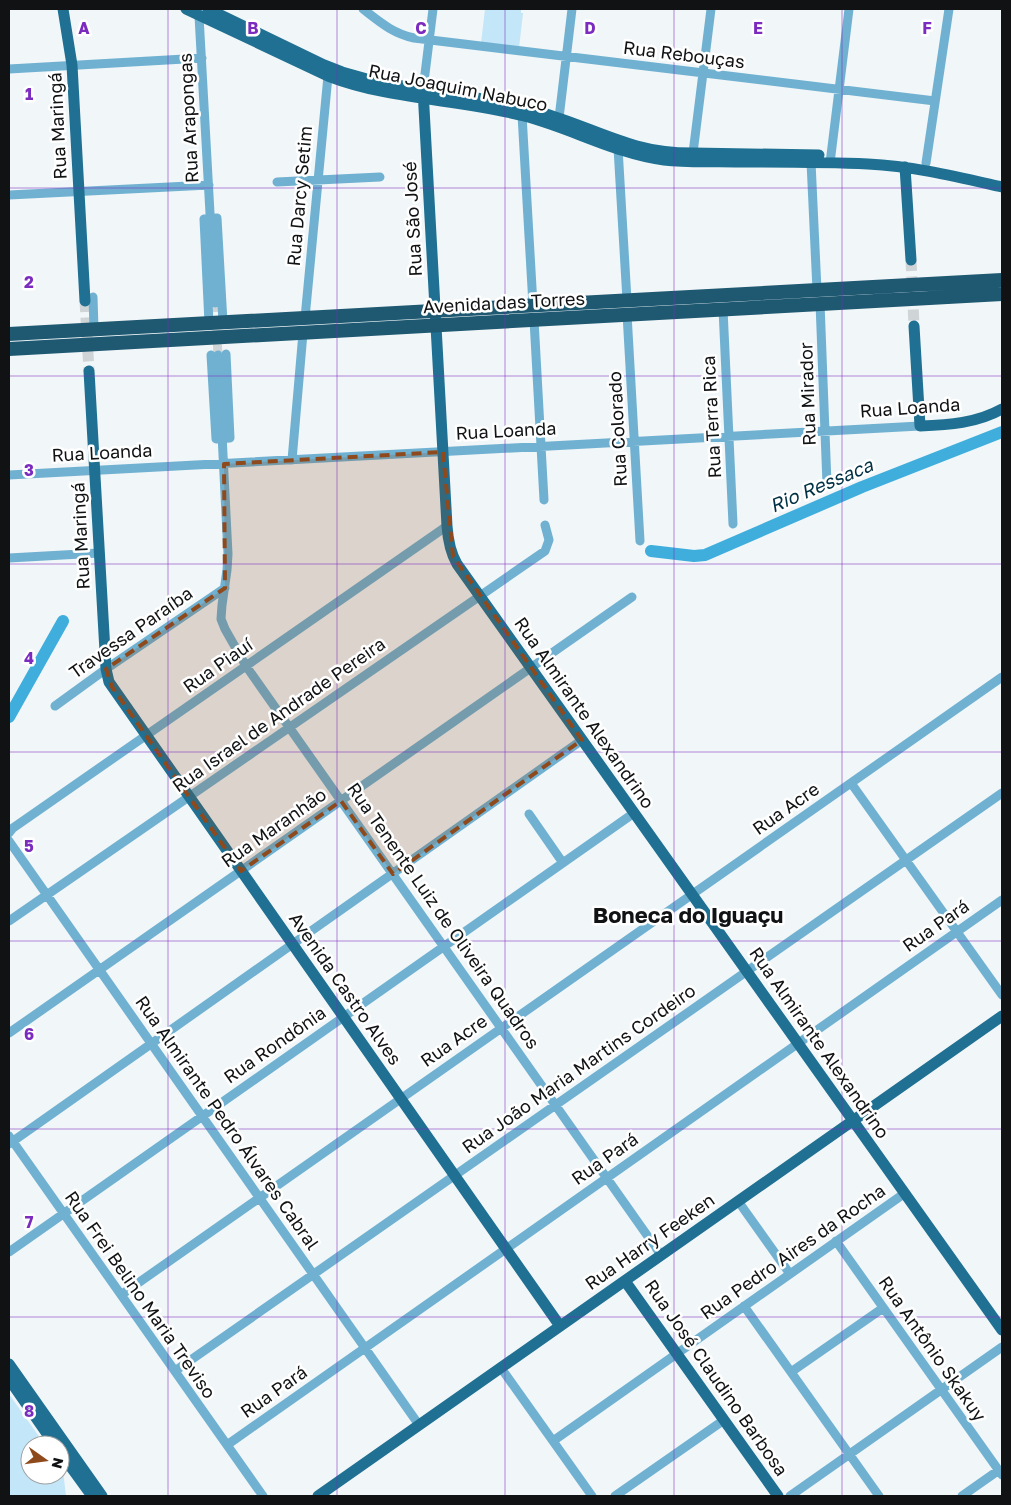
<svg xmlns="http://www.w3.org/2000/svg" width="1011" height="1505" font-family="'Golos Text',sans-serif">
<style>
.green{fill:#c3e6f8}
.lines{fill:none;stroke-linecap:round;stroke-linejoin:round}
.river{stroke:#3faedd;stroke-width:12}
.minor-tunnel{stroke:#cfd4d6;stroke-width:9;stroke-dasharray:9 4.5;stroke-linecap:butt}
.major-tunnel{stroke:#cfd4d6;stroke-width:11;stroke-dasharray:11 5.5;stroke-linecap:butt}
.minor{stroke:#70b1d1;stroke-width:9}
.major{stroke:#1f7092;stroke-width:11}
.highway{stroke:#1e5871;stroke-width:14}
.marked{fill:#8e4a1d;fill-opacity:0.2;stroke:#8e4a1d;stroke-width:4;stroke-dasharray:10 6;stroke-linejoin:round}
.grid{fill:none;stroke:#7b2cbf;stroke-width:1;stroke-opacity:0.55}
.labels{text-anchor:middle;stroke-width:5;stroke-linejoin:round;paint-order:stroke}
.street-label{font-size:18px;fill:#101213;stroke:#fff}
.water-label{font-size:19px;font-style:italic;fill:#003144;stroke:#fff}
.district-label{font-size:22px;font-weight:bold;fill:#101213;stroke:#fff}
.grid-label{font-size:16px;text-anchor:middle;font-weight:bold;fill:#7b2cbf;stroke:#fff;stroke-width:5;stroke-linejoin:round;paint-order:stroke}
</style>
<rect width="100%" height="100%" fill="#f1f6f8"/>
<path class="green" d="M485 9H521V13H523L519 48 481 43Z
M9 1394 45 1445H30V1475H60V1466L63 1471 66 1496H9Z"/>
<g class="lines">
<path class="river" d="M651 551 694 556 705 555 862 487 1002 432
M9 717 63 621"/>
<path class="minor-tunnel" d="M215 303 218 355"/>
<path class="major-tunnel" d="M911 260 914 326
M85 301 89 371"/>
<path class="minor" d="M363 9C380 22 392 33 414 38L935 101
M199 16 215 303
M9 69 202 58
M423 90 433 9
M522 115 533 305
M559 118 572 9
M618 148 627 300
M693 153 711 9
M811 162 817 290
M830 163 849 9
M926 163 949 9
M277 182 380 177
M9 195 209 185
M93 297 94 329
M820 303 827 484
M723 309 733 524
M627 314 640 541
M305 318 328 76
M534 320 544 500
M209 323 204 219 217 218 223 322
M211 355 216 439 230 438 226 354
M218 355 228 554 227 570 222 605 221 619 225 629 246 666 661 1255
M292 460 303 333
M9 475 920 426
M9 558 99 553
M55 706 106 669 225 588
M851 783 1002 995
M529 814 563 863
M9 833 13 828 447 526
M9 841 419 1425
M9 921 545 551 549 540 545 525
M9 1033 632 597
M9 1136 263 1496
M9 1144 582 740
M738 1201 790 1274
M836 1241 1002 1475
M9 1252 634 813
M121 1295 1002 677
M744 1306 879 1496
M501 1368 592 1496
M175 1371 1002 793
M791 1372 883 1308
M553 1441 905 1193
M227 1445 1002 900
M615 1496 724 1420
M790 1496 1002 1347
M962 1496 999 1470"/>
<path class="major" d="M63 9 72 65 85 301
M186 9 328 76C390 100 459 99 524 116 571 128 616 154 664 160 689 163 715 161 740 162 783 162 826 162 868 164 914 166 958 177 1002 187
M208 9 324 65 342 72 374 81C428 91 487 97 539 112 573 121 604 137 637 146 655 151 674 153 693 153L819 155
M423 90 447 526C448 540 450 552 457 564L1002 1330
M905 167 911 260
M914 326 920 426C949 425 977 423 1002 409
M89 371 106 669 109 682 560 1326
M625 1281 778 1496
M9 1364 102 1496
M9 1379 55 1445
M60 1452 92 1496
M318 1496 1002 1016"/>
<path class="highway" d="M9 334 1002 280
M9 349 1002 294"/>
</g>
<path class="marked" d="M443 452 453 556 582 740 393 874 341 801 241 871 112 687 106 669 225 588 224 464Z"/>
<path class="grid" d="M168 9V1496M337 9V1496M505 9V1496M674 9V1496M842 9V1496M9 188H1002M9 376H1002M9 564H1002M9 752H1002M9 941H1002M9 1129H1002M9 1317H1002"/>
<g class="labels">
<g class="street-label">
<text transform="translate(684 55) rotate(7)" y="6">Rua Rebouças</text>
<text transform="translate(458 88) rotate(11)" y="6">Rua Joaquim Nabuco</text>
<text transform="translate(189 118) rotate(-93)" y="6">Rua Arapongas</text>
<text transform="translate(58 126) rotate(-93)" y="6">Rua Maringá</text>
<text transform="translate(300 196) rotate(-85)" y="6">Rua Darcy Setim</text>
<text transform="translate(413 219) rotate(-93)" y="6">Rua São José</text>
<text transform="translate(504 303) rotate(-3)" y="6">Avenida das Torres</text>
<text transform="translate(808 394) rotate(-92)" y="6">Rua Mirador</text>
<text transform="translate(910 408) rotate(-4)" y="6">Rua Loanda</text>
<text transform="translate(712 417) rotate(-93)" y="6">Rua Terra Rica</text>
<text transform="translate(618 429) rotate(-93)" y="6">Rua Colorado</text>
<text transform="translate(506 431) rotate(-3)" y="6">Rua Loanda</text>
<text transform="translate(102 453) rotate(-3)" y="6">Rua Loanda</text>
<text transform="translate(81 536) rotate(-93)" y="6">Rua Maringá</text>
<text transform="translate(131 633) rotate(-35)" y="6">Travessa Paraíba</text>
<text transform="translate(218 666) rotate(-35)" y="6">Rua Piauí</text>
<text transform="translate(584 713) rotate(55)" y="6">Rua Almirante Alexandrino</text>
<text transform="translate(279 715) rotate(-35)" y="6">Rua Israel de Andrade Pereira</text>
<text transform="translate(786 809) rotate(-35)" y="6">Rua Acre</text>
<text transform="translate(274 828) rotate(-35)" y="6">Rua Maranhão</text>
<text transform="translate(443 916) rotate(55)" y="6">Rua Tenente Luiz de Oliveira Quadros</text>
<text transform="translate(936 926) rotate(-35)" y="6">Rua Pará</text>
<text transform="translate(345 989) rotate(55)" y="6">Avenida Castro Alves</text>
<text transform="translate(454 1041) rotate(-35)" y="6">Rua Acre</text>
<text transform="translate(819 1043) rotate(55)" y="6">Rua Almirante Alexandrino</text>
<text transform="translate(275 1045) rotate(-35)" y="6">Rua Rondônia</text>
<text transform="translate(579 1069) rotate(-35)" y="6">Rua João Maria Martins Cordeiro</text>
<text transform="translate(227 1123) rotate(55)" y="6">Rua Almirante Pedro Álvares Cabral</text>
<text transform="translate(605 1159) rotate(-35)" y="6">Rua Pará</text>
<text transform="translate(650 1242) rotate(-35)" y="6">Rua Harry Feeken</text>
<text transform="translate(793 1252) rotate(-35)" y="6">Rua Pedro Aires da Rocha</text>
<text transform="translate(140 1295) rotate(55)" y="6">Rua Frei Belino Maria Treviso</text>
<text transform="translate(932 1349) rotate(55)" y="6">Rua Antônio Skakuy</text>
<text transform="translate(716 1378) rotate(55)" y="6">Rua José Claudino Barbosa</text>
<text transform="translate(274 1392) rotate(-35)" y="6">Rua Pará</text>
</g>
<g class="water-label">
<text transform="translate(821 485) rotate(-23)" y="7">Rio Ressaca</text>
</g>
<g class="district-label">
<text x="688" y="923">Boneca do Iguaçu</text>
</g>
</g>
<g class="grid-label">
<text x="84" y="34">A</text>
<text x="253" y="34">B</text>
<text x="421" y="34">C</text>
<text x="590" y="34">D</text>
<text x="758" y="34">E</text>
<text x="927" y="34">F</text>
<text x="29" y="100">1</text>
<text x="29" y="288">2</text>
<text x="29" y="476">3</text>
<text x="29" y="664">4</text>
<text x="29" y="852">5</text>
<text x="29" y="1040">6</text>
<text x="29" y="1228">7</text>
<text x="29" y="1417">8</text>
</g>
<rect width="1011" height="1505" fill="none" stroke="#101213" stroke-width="20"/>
<g transform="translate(45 1460) rotate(104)"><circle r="24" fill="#ffffff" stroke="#9fa0a1"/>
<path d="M0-4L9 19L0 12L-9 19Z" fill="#8e4a1d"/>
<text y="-8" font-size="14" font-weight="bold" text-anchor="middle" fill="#101213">N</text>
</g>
</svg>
